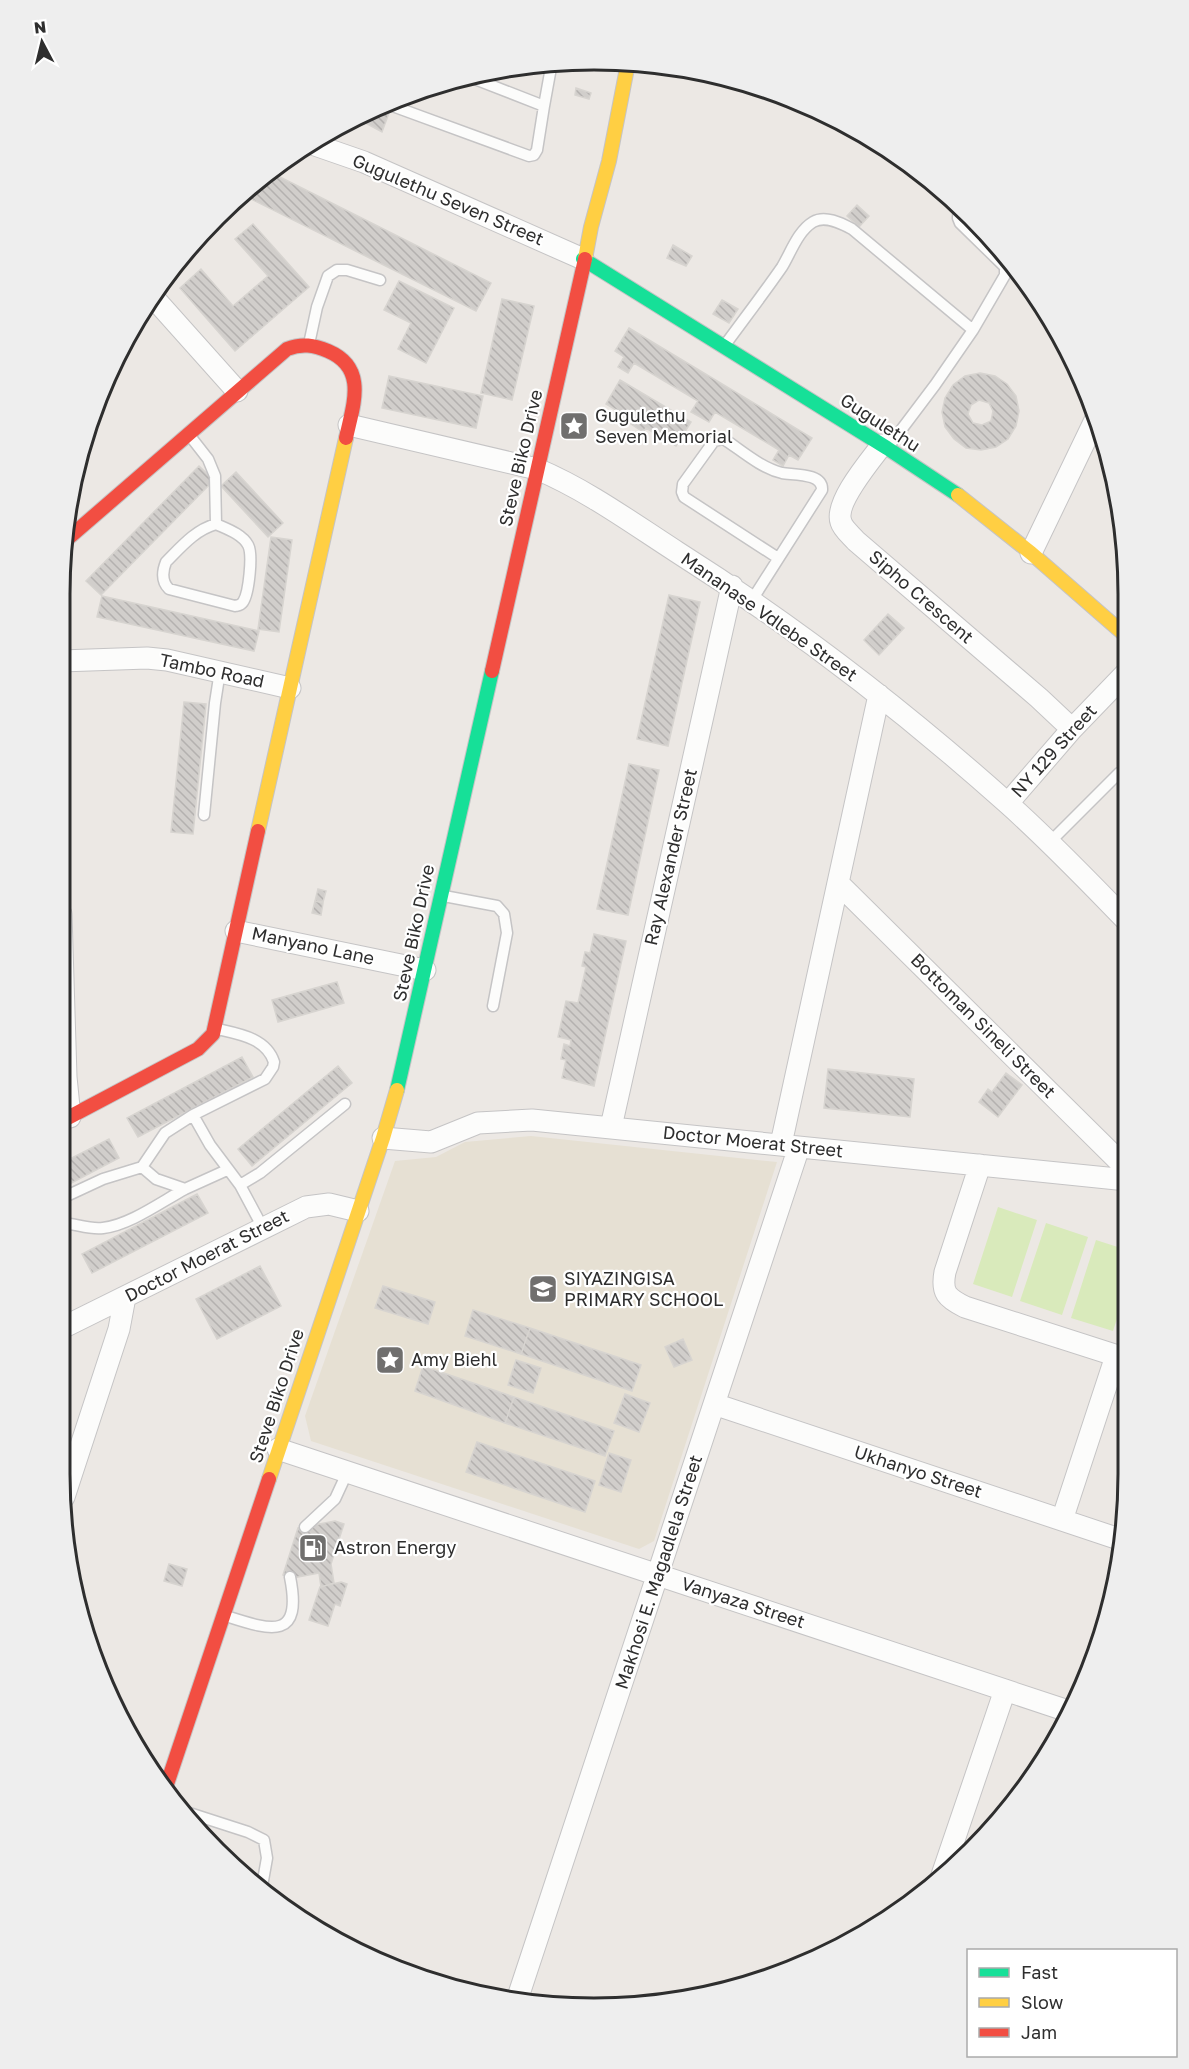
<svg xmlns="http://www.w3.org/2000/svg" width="1189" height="2069" font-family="'Golos Text',sans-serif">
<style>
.education{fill:#e6e0d3}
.pitch{fill:#d9eabb}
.building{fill:url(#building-back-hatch);stroke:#d7d4d0;stroke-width:1.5;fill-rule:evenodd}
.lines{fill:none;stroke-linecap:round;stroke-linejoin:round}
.lane-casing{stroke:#c5c4c5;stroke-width:13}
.street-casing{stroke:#c5c4c5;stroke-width:23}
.fast-casing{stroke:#c5c4c5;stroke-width:16}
.slow-casing{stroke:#c5c4c5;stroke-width:16}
.jam-casing{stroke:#c5c4c5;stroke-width:16}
.lane{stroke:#fcfcfb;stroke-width:10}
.street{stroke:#fcfcfb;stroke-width:21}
.fast{stroke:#16e098;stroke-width:14}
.slow{stroke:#ffcf43;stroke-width:14}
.jam{stroke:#f24e42;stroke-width:14}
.labels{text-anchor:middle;stroke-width:4.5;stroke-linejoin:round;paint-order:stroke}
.street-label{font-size:18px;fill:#2e2e2e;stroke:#fff}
.poi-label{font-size:18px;fill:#2e2e2e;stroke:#fff;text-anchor:start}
.rim{fill:none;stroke:#2e2e2e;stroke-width:3}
</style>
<defs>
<pattern id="building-back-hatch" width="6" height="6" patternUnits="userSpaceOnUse" patternTransform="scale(1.5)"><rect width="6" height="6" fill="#d1cecb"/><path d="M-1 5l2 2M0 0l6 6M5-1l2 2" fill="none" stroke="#b4b1af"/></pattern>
</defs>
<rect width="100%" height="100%" fill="#ece8e4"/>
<path class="education" d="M531 1136 777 1162 654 1541 639 1549 311 1441 305 1416 395 1161 436 1157 465 1142Z"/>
<path class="pitch" d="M998 1207 1037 1220 1012 1297 973 1284Z
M1046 1223 1088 1237 1062 1315 1020 1301Z
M1096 1240 1127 1250V1288L1113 1331 1071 1318Z"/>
<path class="building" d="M576 88 591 93 589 99 575 95Z
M376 108 389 113 382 132 367 124 372 110Z
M268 171 491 283 476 311 251 199 261 178Z
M857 205 869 216 859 227 847 216Z
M253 224 309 287 235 351 180 288 201 269 233 306 268 276 235 239Z
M673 245 692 256 686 266 667 258Z
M399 281 454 308 426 363 398 349 411 323 384 310Z
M502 299 534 306 512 400 481 393Z
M722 300 738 309 729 323 713 314Z
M629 328 812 438 798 460 789 455 783 466 773 460 779 450 715 412 709 422 691 412 698 401 634 363 628 373 618 367 624 357 615 351Z
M980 373 995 376 1007 384 1016 396 1019 411 1016 426 1008 439 996 447 981 450 966 448 954 439 945 427 942 412 945 398 953 385 965 376ZM979 400 989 403 993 411 991 421 982 425 973 423 968 414 971 405Z
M389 376 483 396 476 428 382 408Z
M620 380 691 422 676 446 646 428 643 432 631 424 633 420 606 404Z
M199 466 214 480 101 595 86 581Z
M236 472 283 523 268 537 221 486Z
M271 537 292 540 279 632 258 629Z
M669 595 700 602 668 746 637 739Z
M102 596 259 631 254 651 97 617Z
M888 614 904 628 879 655 864 640Z
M184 702 206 704 193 834 171 832Z
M629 764 659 770 628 915 597 909Z
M318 889 326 891 323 902 315 901Z
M315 901 323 903 321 915 312 913Z
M594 934 626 941 594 1086 562 1078 566 1060 561 1059 564 1044 570 1046 571 1040 558 1037 566 1001 578 1003 586 967 582 966 585 952 590 953Z
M337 982 344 1003 278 1022 272 1000Z
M242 1057 253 1077 138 1137 127 1118Z
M338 1066 352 1083 252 1166 238 1149Z
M828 1069 914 1079 910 1117 824 1108Z
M1006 1073 1022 1085 998 1117 979 1102 988 1089 992 1092Z
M109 1139 119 1158 60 1189V1164Z
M197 1194 208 1213 92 1273 82 1254Z
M260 1266 281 1306 217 1339 196 1299Z
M383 1286 435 1302 428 1324 375 1308Z
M473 1310 530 1328 521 1354 465 1336Z
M530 1328 641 1365 632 1391 521 1354Z
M683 1339 692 1360 674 1367 665 1347Z
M516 1360 541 1368 533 1393 508 1385Z
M423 1366 514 1397 505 1423 415 1391Z
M625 1394 650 1403 639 1432 614 1423Z
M514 1397 614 1431 605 1456 505 1423Z
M477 1442 595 1481 585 1512 466 1472Z
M609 1453 631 1460 621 1492 599 1485Z
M335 1521 344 1524 331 1564 334 1583 321 1587 319 1573 293 1578 283 1575 298 1528Z
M169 1564 187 1569 182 1586 164 1581Z
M341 1582 347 1584 340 1606 335 1604 328 1626 309 1620 320 1587Z"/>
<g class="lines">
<g class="lane-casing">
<path id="lane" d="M467 76 544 106 552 62
M387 104 529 156 534 155 537 150 544 106
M959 206 958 218 960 223 1005 267V275L973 330
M309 344 317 307 328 276 337 270H347L380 280
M725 345C744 319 764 293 782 267 791 252 798 231 813 222 825 215 841 223 852 229L973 330 935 385 889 446
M190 436 208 459 215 476 216 524
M216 524C227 529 242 534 248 545 253 554 249 593 243 602 240 606 239 605 235 606L169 589C162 582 162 572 166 562 181 547 195 530 216 524Z
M752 600 822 490C823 473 794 475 782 473 761 468 742 451 724 439L714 441 683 484 682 492 684 497 778 558
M204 815 215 703 220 671
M1049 843 1119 773 1125 770
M444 896 497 906 504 914 507 933 493 1006
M193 1115 210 1145 240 1185
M142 1167 156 1179 185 1189 227 1170
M60 1199 103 1179 142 1167 165 1133 193 1115 265 1079 273 1067 274 1062C266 1038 239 1034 217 1029
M60 1223C75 1223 88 1230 103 1228 130 1225 161 1202 185 1189
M263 1228 240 1185 260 1173 345 1104
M305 1527 335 1499 347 1473
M226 1616C270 1630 303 1642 290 1577
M183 1811 248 1832 264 1840 267 1858 262 1886"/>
</g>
<g class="street-casing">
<path id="street" d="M312 144 364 162 583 259
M153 297 237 391
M349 425 537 469C587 490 632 523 677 552 794 626 903 710 1006 802 1048 839 1087 880 1126 920
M882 445C870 461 834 503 841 522 843 529 851 535 856 541L1039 698 1072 729
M1031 553 1097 416
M61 661 147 658 167 660 290 688
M1008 803 1072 729 1125 674
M838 883 1127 1169
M61 914 66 1077 70 1117
M236 931 425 970
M611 1127 732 586
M383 1138 431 1142 478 1123 532 1120 1127 1180
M781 1144 879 695
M980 1165 945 1272C941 1293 947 1298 965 1307L1127 1359
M60 1329 306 1207 329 1204 358 1211
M714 1404 1122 1540
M278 1449 1071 1712
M64 1497 119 1329 125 1297
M1062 1520 1116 1356
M940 1881 1005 1690
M518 1997 799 1147"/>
</g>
<g class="fast-casing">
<path id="fast" d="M583 259 887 448 958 495
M397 1090 492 671"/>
</g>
<g class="slow-casing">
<path id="slow" d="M585 259 591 227 609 161 628 63
M958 495 1031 553 1125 635
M258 831 346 438
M269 1479 383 1138 397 1090"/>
</g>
<g class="jam-casing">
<path id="jam" d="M65 541 287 349C302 343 314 345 328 351 368 368 353 405 346 438
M492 671 585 259
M60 1122 198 1049 213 1034 258 831
M165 1790 269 1479"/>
</g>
<use href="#lane" class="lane"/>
<use href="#street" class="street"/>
<use href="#fast" class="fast"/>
<use href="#slow" class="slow"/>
<use href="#jam" class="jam"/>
</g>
<defs>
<g id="sight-square" transform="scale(1.5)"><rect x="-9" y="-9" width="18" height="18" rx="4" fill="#706f6e" stroke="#fff"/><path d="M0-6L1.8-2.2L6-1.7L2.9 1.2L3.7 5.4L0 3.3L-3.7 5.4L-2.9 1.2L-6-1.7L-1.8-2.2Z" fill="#fff"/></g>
<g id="school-square" transform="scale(1.5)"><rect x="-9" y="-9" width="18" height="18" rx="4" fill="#706f6e" stroke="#fff"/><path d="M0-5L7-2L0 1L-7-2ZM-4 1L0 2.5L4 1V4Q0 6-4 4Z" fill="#fff"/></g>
<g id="fuel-square" transform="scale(1.5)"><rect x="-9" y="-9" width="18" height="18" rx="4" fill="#706f6e" stroke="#fff"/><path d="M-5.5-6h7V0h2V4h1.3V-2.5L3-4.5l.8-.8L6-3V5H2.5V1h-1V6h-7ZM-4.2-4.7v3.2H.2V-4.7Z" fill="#fff"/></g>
</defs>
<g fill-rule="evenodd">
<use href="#sight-square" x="574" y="426"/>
<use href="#school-square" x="543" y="1289"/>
<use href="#sight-square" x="390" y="1360"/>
<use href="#fuel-square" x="313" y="1548"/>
</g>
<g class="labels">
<g class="street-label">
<text transform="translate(448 200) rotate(23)" y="6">Gugulethu Seven Street</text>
<text transform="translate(880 423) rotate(33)" y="6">Gugulethu</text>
<text transform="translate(521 458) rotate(-77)" y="6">Steve Biko Drive</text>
<text transform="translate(921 597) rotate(41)" y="6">Sipho Crescent</text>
<text transform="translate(769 617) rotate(35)" y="6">Mananase Vdlebe Street</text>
<text transform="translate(212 671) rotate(12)" y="6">Tambo Road</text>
<text transform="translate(1054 751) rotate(-48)" y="6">NY 129 Street</text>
<text transform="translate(671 857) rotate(-77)" y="6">Ray Alexander Street</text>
<text transform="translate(414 933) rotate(-78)" y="6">Steve Biko Drive</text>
<text transform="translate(313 946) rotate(12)" y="6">Manyano Lane</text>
<text transform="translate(983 1026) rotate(45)" y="6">Bottoman Sineli Street</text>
<text transform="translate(753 1142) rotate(6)" y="6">Doctor Moerat Street</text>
<text transform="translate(207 1256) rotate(-27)" y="6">Doctor Moerat Street</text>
<text transform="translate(277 1396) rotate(-72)" y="6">Steve Biko Drive</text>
<text transform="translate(918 1472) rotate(18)" y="6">Ukhanyo Street</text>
<text transform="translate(659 1572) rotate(-72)" y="6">Makhosi E. Magadlela Street</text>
<text transform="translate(743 1603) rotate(18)" y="6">Vanyaza Street</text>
</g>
<g class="poi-label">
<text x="595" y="422">Gugulethu<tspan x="595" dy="21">Seven Memorial</tspan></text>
<text x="564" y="1285">SIYAZINGISA<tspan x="564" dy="21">PRIMARY SCHOOL</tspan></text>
<text x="411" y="1366">Amy Biehl</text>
<text x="334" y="1554">Astron Energy</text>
</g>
</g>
<path d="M0 0H1189V2069H0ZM594 70H594A524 524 0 0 1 1118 594V1474A524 524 0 0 1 594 1998H594A524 524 0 0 1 70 1474V594A524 524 0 0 1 594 70Z" fill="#eee" fill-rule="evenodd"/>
<path class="rim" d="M594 70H594A524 524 0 0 1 1118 594V1474A524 524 0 0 1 594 1998H594A524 524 0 0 1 70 1474V594A524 524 0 0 1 594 70Z"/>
<rect x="967" y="1949" width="210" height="108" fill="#ffffff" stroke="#ababab" stroke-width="1.5"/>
<rect x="979" y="1968" width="30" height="9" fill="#16e098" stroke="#ababab" stroke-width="1.5"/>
<text x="1021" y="1979" font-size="18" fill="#2e2e2e">Fast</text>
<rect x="979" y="1998" width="30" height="9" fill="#ffcf43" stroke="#ababab" stroke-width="1.5"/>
<text x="1021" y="2009" font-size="18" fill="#2e2e2e">Slow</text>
<rect x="979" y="2028" width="30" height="9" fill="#f24e42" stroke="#ababab" stroke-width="1.5"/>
<text x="1021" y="2039" font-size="18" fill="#2e2e2e">Jam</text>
<g transform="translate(42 42) rotate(353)" stroke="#ffffff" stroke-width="4.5" paint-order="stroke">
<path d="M0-4.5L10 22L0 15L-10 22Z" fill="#2e2e2e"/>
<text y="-9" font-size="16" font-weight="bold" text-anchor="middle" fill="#2e2e2e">N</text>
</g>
</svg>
